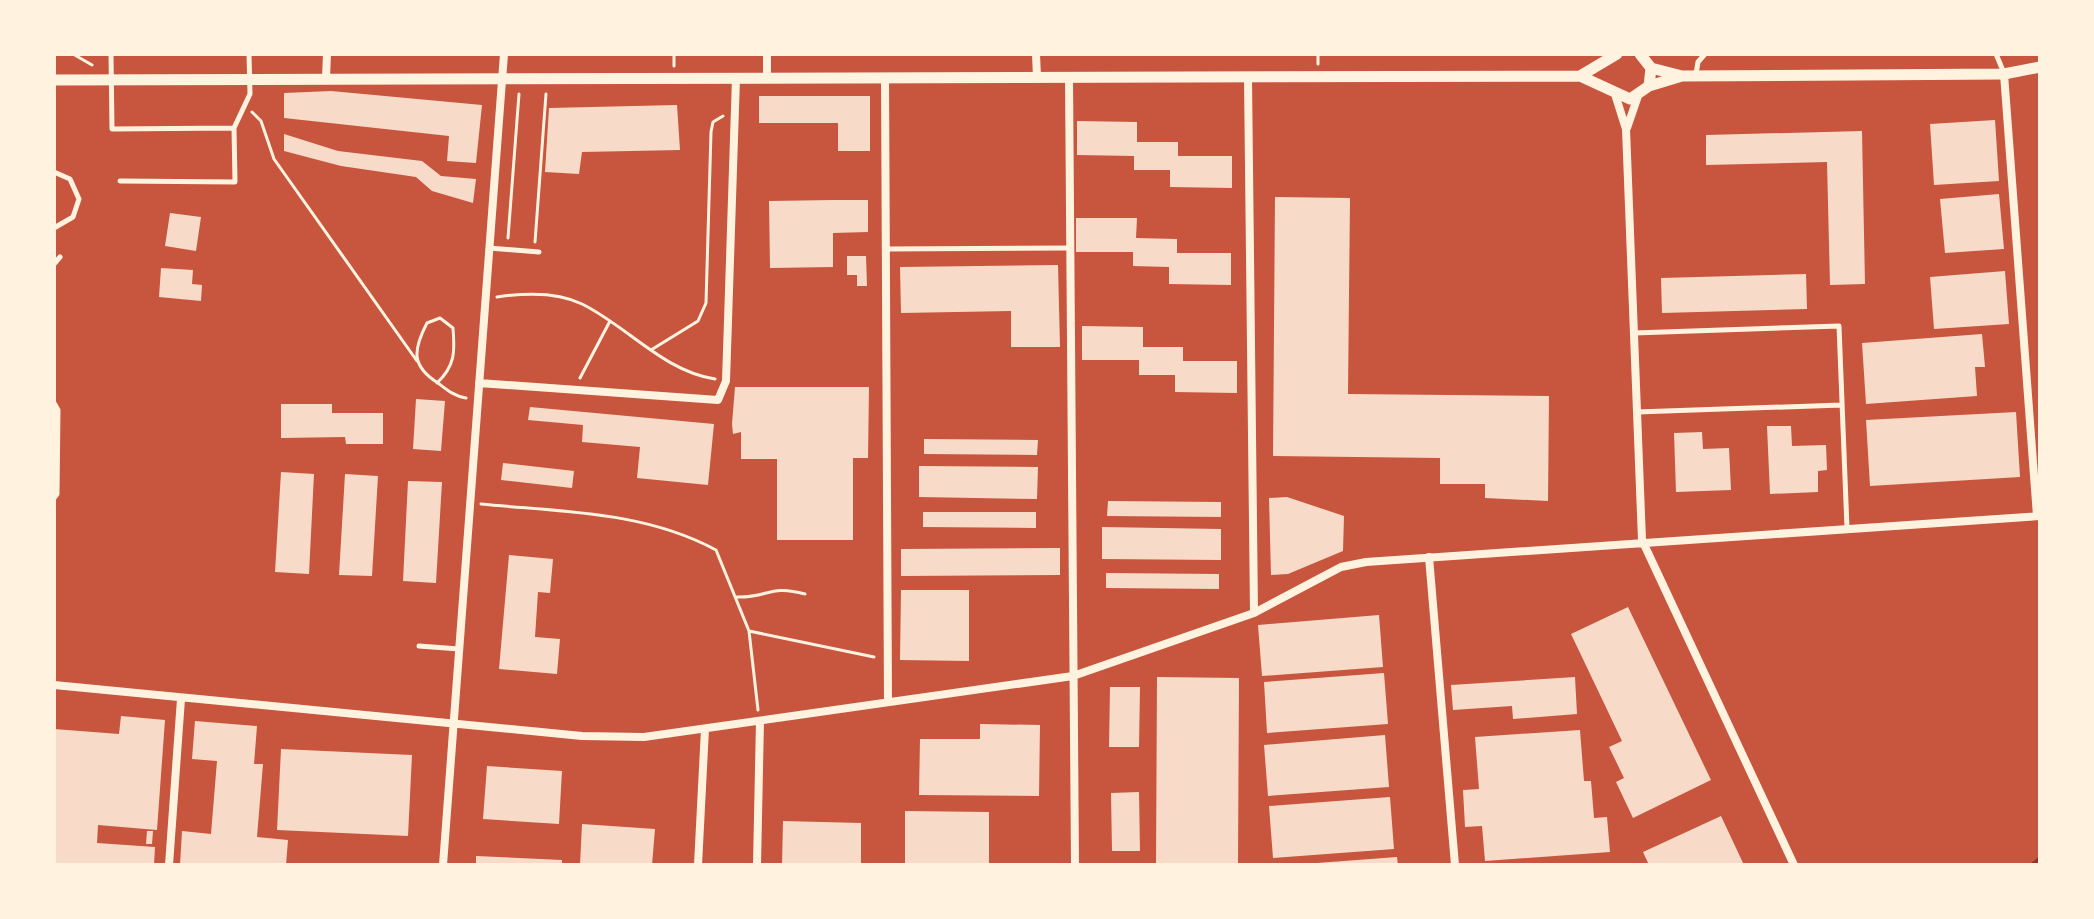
<svg xmlns="http://www.w3.org/2000/svg" width="2094" height="919" font-family="'Asap Condensed',sans-serif">
<style>
.lines{fill:none;stroke-linecap:round;stroke-linejoin:round}
.stream{stroke:#8f3625;stroke-width:5}
.building{fill:#f7dbc8}
.path{stroke:#fff3e0;stroke-width:3}
.service{stroke:#fff3e0;stroke-width:5}
.minor{stroke:#fff3e0;stroke-width:8}
.tertiary{stroke:#fff3e0;stroke-width:11}
</style>
<rect width="100%" height="100%" fill="#c8553d"/>
<g class="lines">
<path class="stream" d="M2033 865 2040 859"/>
</g>
<path class="building" d="M331 91 482 105 476 163 447 161 449 136 284 118V93Z
M759 96H870V151H838V123H759Z
M677 105 680 150 582 152 579 174 545 172 549 108Z
M1995 120 1999 181 1934 185 1930 124Z
M1077 121 1137 122V142H1178V156H1232V188L1170 187V170H1134V156L1077 155Z
M1862 131 1865 284 1830 285 1827 162 1706 165V135Z
M284 134 338 151 422 161 441 176 476 179 473 203 432 191 416 177 341 166 284 151Z
M1999 194 2004 249 1945 253 1940 199Z
M1275 197 1350 198 1348 394 1549 396 1548 501 1485 498V484H1440V458L1273 456Z
M833 200H868V232L833 233V267L770 268 769 201Z
M170 213 201 217 196 251 165 246Z
M1076 218H1137L1136 238 1177 239V253H1231V285L1169 284V267L1133 266V252H1076Z
M847 256H866L867 286H857V275H847Z
M1058 265 1060 347H1011V311L901 313 900 267Z
M161 268 193 270 192 284 202 285 201 301 159 297Z
M2005 271 2009 324 1934 329 1930 277Z
M1806 274 1807 309 1662 313 1661 278Z
M1082 326 1143 327V347H1183V361H1237V393L1175 392V375H1139V360H1082Z
M1982 334 1985 367H1975L1977 396 1866 404 1862 343Z
M735 387H869L868 458H853V540H777V459H741V432L733 434 732 424Z
M416 399 445 401 441 451 413 449Z
M281 404H332V413H383V444H346L345 437 281 438Z
M530 407 714 424 708 485 637 478 640 447 582 442 583 425 528 420Z
M2016 412 2020 477 1870 486 1866 420Z
M1767 426H1791L1792 446 1826 445 1827 470 1818 471V492L1770 494Z
M1702 432 1703 449 1729 448 1731 490 1676 492 1674 433Z
M924 439 1038 440 1037 455 924 454Z
M503 463 574 471 572 488 501 480Z
M919 466 1038 467 1037 499 919 497Z
M281 472 314 474 309 574 275 572Z
M345 474 378 476 372 576 339 575Z
M408 481 442 482 436 583 403 581Z
M1287 497 1344 516 1343 551 1288 574 1271 575 1269 498Z
M1108 501 1221 502V517L1107 516Z
M923 512H1036V528L923 527Z
M1102 527 1221 529V560L1102 559Z
M1060 548V575L901 576V549Z
M509 555 553 559 550 593 538 592 535 637 560 639 557 674 499 669Z
M1106 573 1219 574V589L1106 588Z
M901 590H969V661L900 660Z
M1628 607 1711 780 1633 818 1616 782 1624 778 1609 747 1622 741 1571 634Z
M1379 615 1383 667 1262 676 1258 625Z
M1384 673 1388 724 1267 733 1264 682Z
M1157 677 1239 678 1238 865H1156Z
M1575 677 1577 714 1513 719 1512 706 1453 710 1451 685Z
M1110 687H1140L1139 747H1109Z
M121 716 165 720 157 830 98 825 97 843 155 847 154 865H54V729L119 734Z
M195 721 257 726 254 764H263L257 837 288 840 286 865H180L182 831 211 834 217 761 192 759Z
M980 724 1040 725 1039 796 919 795 920 739H980Z
M1580 730 1584 781H1591L1594 818 1607 817 1610 852 1485 861 1482 826 1465 827 1463 790 1479 789 1475 737Z
M1385 735 1389 787 1268 796 1264 745Z
M281 749 412 755 408 836 277 830Z
M487 766 562 771 559 824 483 819Z
M1139 792 1140 851H1112L1111 793Z
M1390 797 1394 849 1273 858 1269 806Z
M905 811 989 812V865H905Z
M1721 816 1744 865H1649L1643 852Z
M783 821 861 823V865H782Z
M582 824 655 829 652 865H580Z
M147 831H153L152 844H146Z
M476 856 562 860V865H476Z
M1397 857 1398 865H1317V863Z"/>
<g class="lines">
<path class="path" d="M73 54 92 65
M1318 64V54
M674 66V54
M252 112 261 121 274 159 417 361
M508 238 519 94
M535 242 546 94
M497 297C524 293 556 291 582 304 627 326 663 371 715 379
M651 350 698 321 706 303 711 132 713 122 723 116
M580 378 610 321
M437 383C455 366 455 352 453 328L440 318 427 323C413 350 411 366 438 383 447 390 454 396 466 398
M481 504C562 512 644 511 716 550L749 631 758 710
M737 597C769 598 769 584 805 594
M749 631 874 657"/>
<path class="service" d="M111 54 112 129 234 128 250 94 249 54
M1996 54 2004 73
M1696 74 1698 62 1705 54
M54 172 70 179 79 199 73 217 54 228
M120 181 235 182 234 128
M489 248 539 252
M887 249 1071 248
M54 264 60 257
M1634 333 1839 326 1847 528
M54 403 58 410 57 494 54 498
M1637 412 1842 405
M419 646 459 649"/>
<path class="minor" d="M1036 54 1037 77
M2004 74 2037 516
M885 77 888 702
M1069 77 1075 865
M1248 77 1254 613
M326 78 327 54
M767 78V54
M1615 94 1626 129 1642 540 1794 865
M1627 128 1638 96
M479 383 718 400 726 381 736 78
M1429 557 1455 865
M54 685 582 736 644 737 1073 676 1254 613 1341 567 1366 562 2040 516
M169 865 181 699
M443 865 504 54
M698 865 705 729
M757 865 760 721"/>
<path class="tertiary" d="M1640 54 1651 68 1649 86
M1651 68 1682 76 2004 74 2040 67
M1580 76 1617 54
M54 80 1580 76 1630 99 1649 86 1682 76"/>
</g>
<rect width="2094" height="919" fill="none" stroke="#fff3e0" stroke-width="112"/>
</svg>
